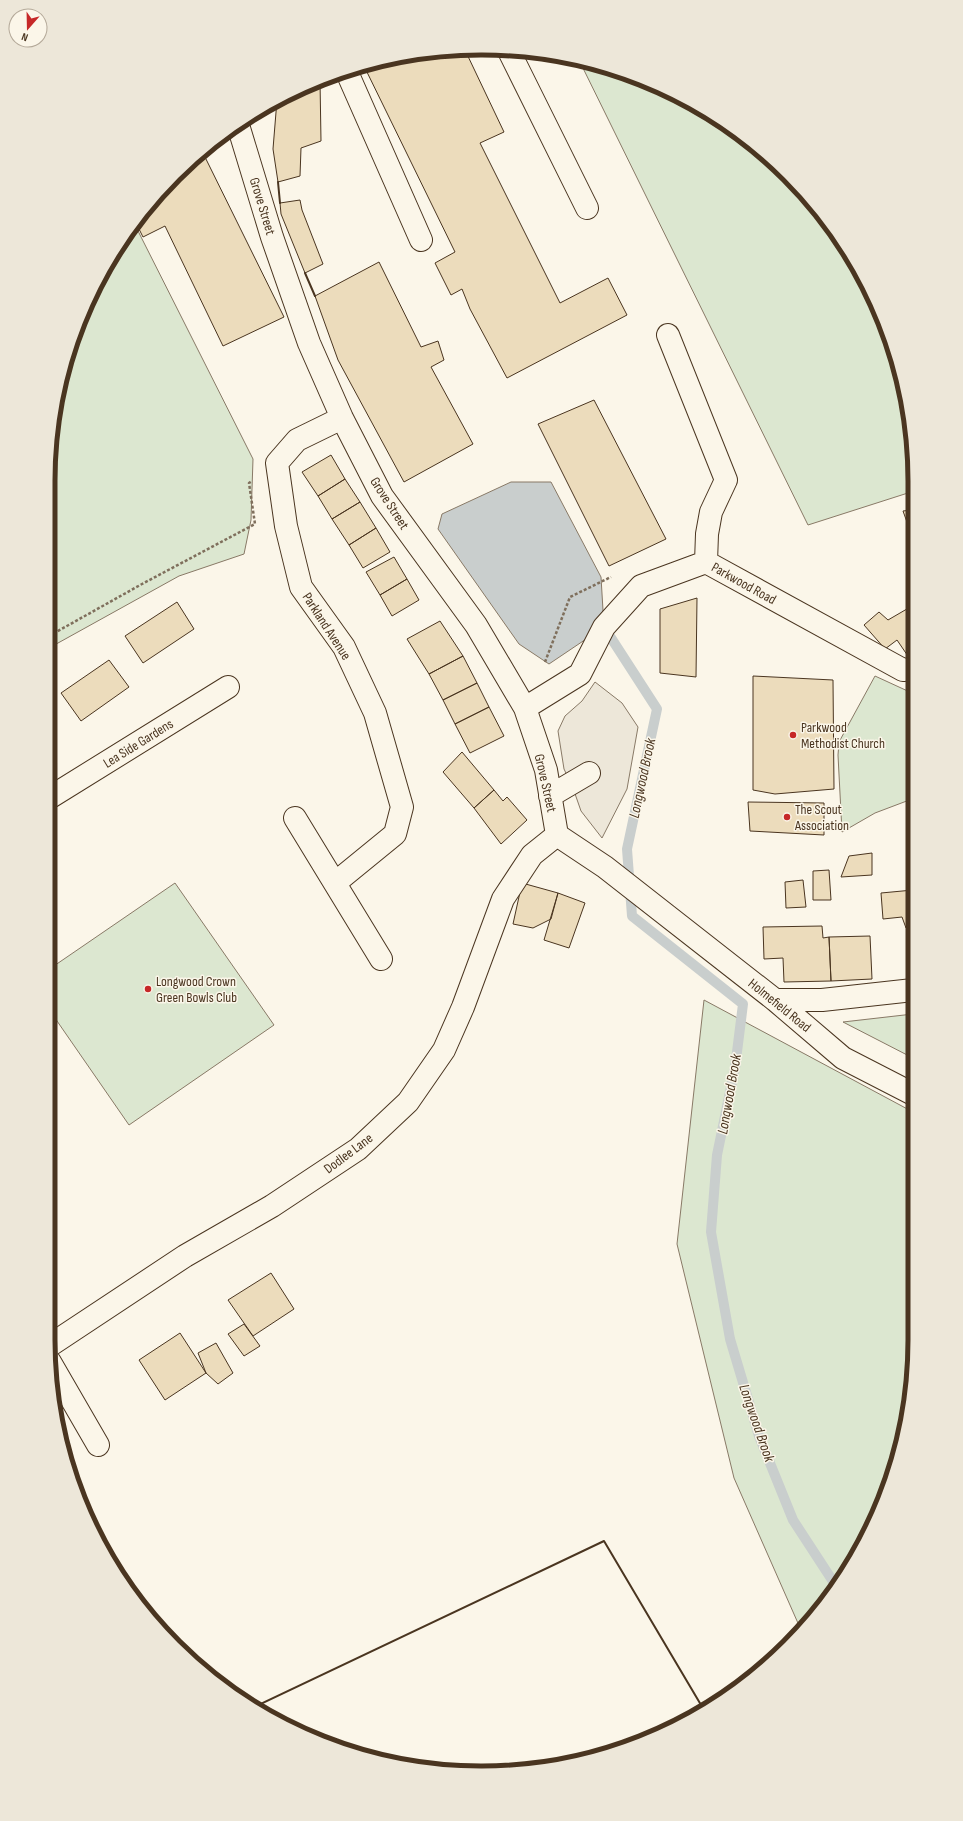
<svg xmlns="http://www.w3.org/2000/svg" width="963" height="1821" font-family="'Sofia Sans Condensed',sans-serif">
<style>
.green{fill:#dce7d0;stroke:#887966}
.parking{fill:#ede7d9;stroke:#887966}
.water{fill:#c9cecd;stroke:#887966}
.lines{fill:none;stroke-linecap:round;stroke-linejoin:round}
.stream{stroke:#c9cecd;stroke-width:10}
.building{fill:#ecdcbc;stroke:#4a3520}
.minor-casing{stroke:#4a3520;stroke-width:24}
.path{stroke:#7f6f5c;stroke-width:2.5;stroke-dasharray:3 2;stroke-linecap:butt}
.minor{stroke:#fbf6e9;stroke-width:22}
.wall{stroke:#4a3520;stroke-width:2}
.poi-dot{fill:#c62828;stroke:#fbf6e9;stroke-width:1.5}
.labels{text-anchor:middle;stroke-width:3;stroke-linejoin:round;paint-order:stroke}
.street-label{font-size:14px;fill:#4a3520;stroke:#fbf6e9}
.poi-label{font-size:14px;fill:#4a3520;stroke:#fbf6e9;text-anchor:start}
.water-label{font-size:15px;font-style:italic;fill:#4a3520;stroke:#fbf6e9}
.rim{fill:none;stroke:#4a3520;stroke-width:5}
</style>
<rect width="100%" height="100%" fill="#fbf6e9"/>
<path class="green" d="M579 60 594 63 673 93 767 155 826 218 882 316 911 425V492L808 525Z
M134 223 253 459 251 520 244 554 179 576 49 648V453L63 369 93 290Z
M875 676 912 693V799L875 813 842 832 838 755 839 742Z
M175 883 274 1025 129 1125 48 1008V970Z
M704 1000 913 1112 914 1368 900 1451 870 1531 825 1604 801 1630 734 1478 677 1244Z
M913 1014V1058L843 1022Z"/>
<path class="parking" d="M595 682 622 703 638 727 627 789 602 838 581 811 573 788 564 769 558 731 565 716 582 701Z"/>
<path class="water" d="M511 482H551L601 577 604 627 549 664 519 644 438 529 442 514Z"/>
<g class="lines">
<path class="stream" d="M604 627 657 709 627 849 632 916 743 1004 735 1068 717 1155 711 1232 730 1339 759 1436 793 1520 836 1586"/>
</g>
<path class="building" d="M465 50 504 132 480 143 560 303 608 278 627 315 507 378 470 309 462 289 451 295 435 263 455 252 364 66 425 52Z
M320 81 321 141 301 148 300 176 278 182 273 149 277 100Z
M202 151 284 317 223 346 165 226 143 237 135 221 196 155Z
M300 200 302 210 323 264 305 273 281 214 280 203Z
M379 262 421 347 438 341 444 360 431 367 473 444 404 482 338 360 315 296Z
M594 400 666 539 609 566 538 424Z
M331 455 345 479 318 496 302 472Z
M345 479 360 502 332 519 318 496Z
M360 502 376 528 349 545 332 519Z
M912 510V536L903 511Z
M376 528 390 552 363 568 349 545Z
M394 557 407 579 380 595 366 572Z
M407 579 419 600 392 616 380 595Z
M697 598 696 677 660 673V609Z
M177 602 194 629 143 663 125 636Z
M912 606V662L897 640 885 649 864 625 879 612 888 620Z
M440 621 463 656 429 674 407 639Z
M463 656 477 683 443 700 429 674Z
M109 660 129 687 81 721 61 693Z
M753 676 833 680 834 789 775 794 753 790Z
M477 683 489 707 455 724 443 700Z
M489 707 504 736 470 753 455 724Z
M49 719 54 727 49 731Z
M462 752 494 790 474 808 443 772Z
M494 790 503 801 507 797 527 820 501 844 474 808Z
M748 802 824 803V835L750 831Z
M872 853V875L841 877 849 856Z
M829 870 831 900H813V871Z
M803 880 806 907 786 908 785 882Z
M522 883 558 893 551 919 533 928 513 924Z
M913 890V928H906L902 917 883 919 881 893Z
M558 893 585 903 569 948 544 940Z
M822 926 823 938 829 937 831 981 784 982 783 958 764 959 763 927Z
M870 936 872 979 831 981 829 937Z
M271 1273 294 1309 253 1336 228 1300Z
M244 1324 260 1346 244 1356 228 1334Z
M180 1333 206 1373 165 1400 139 1360Z
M216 1343 233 1373 218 1384 206 1373 198 1353Z"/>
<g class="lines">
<g class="minor-casing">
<path id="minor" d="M508 49 587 208
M346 70 421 240
M668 335 726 480 711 512 707 534 706 562
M525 708 580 674 604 627 641 586 706 562 903 670 912 669
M550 796 589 773
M49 798 228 687
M295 818 381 959
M557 835 605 867 775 1000 843 1058 913 1094
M335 883 395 834 402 807 375 713 344 647 301 587 286 526 277 463 297 440 342 418
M775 1000H822L913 990
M49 1346 185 1256 272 1206 358 1149 408 1102 444 1050 463 1007 503 899 532 855 557 835 546 770 525 708 476 625 382 496 342 418 309 343 272 237 238 125
M50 1362 98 1445"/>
</g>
<path class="path" d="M49 636 142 584 255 524 249 483 252 481
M545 662 570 597 611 577"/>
<use href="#minor" class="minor"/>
<path class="wall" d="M278 182 280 203
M305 273 315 296
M254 1707 604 1541 704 1710"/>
</g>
<g class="poi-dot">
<circle cx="793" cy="735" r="4"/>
<circle cx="787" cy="817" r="4"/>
<circle cx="148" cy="989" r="4"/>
</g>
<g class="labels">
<g class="street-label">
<text transform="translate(263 206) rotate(73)" y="5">Grove Street</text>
<text transform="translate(390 503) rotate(57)" y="5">Grove Street</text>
<text transform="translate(744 583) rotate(29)" y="5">Parkwood Road</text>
<text transform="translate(327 626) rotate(57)" y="5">Parkland Avenue</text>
<text transform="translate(138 743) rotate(-32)" y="5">Lea Side Gardens</text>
<text transform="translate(546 783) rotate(77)" y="5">Grove Street</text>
<text transform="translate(780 1005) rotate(39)" y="5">Holmefield Road</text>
<text transform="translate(348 1153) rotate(-37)" y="5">Dodlee Lane</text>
</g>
<g class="poi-label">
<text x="801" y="732">Parkwood<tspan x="801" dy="16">Methodist Church</tspan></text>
<text x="795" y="814">The Scout<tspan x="795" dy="16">Association</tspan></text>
<text x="156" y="986">Longwood Crown<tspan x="156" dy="16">Green Bowls Club</tspan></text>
</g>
<g class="water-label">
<text transform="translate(642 778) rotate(-78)" y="5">Longwood Brook</text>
<text transform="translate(729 1094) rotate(-80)" y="5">Longwood Brook</text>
<text transform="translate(757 1423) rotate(71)" y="5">Longwood Brook</text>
</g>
</g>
<path d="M0 0H963V1821H0ZM481 55H482A426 426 0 0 1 908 481V1340A426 426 0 0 1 482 1766H481A426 426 0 0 1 55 1340V481A426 426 0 0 1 481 55Z" fill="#ede7d9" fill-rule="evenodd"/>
<path class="rim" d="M481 55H482A426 426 0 0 1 908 481V1340A426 426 0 0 1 482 1766H481A426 426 0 0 1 55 1340V481A426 426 0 0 1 481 55Z"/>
<g transform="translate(28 28) rotate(200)"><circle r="19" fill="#fbf6e9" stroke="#b4a999"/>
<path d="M0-3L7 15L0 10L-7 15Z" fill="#c62828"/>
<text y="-6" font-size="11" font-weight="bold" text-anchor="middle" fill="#4a3520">N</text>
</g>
</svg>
